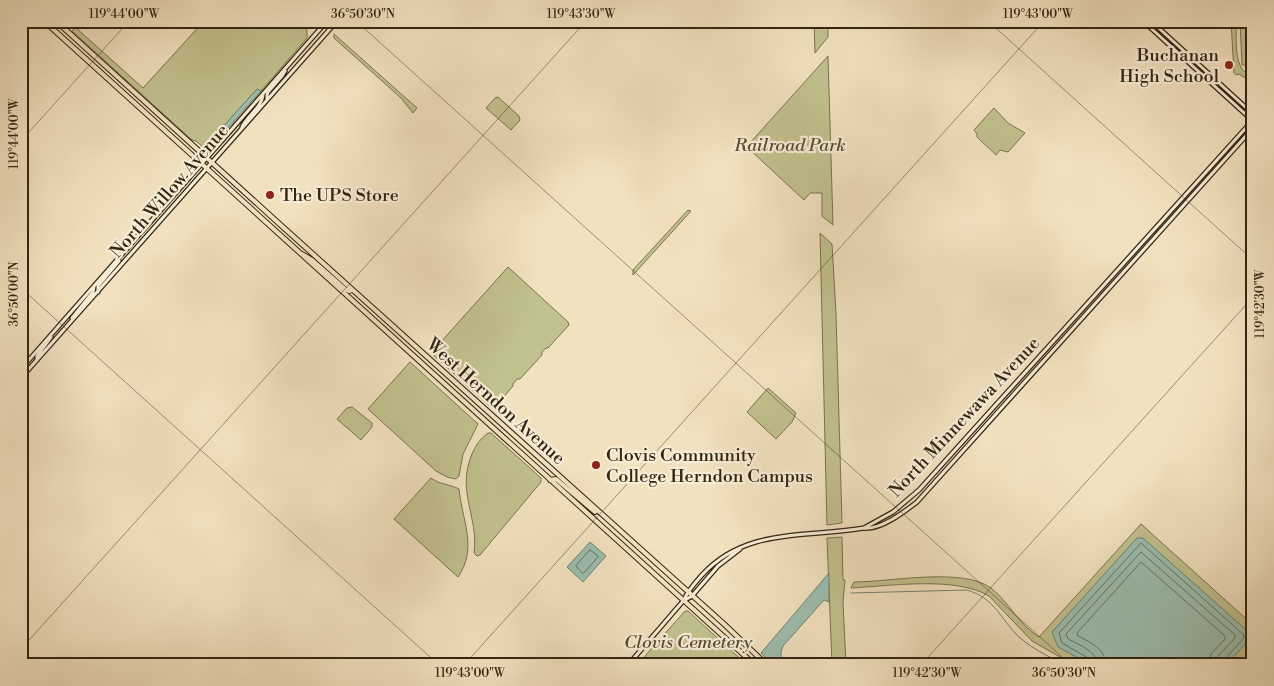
<svg xmlns="http://www.w3.org/2000/svg" width="1274" height="686" font-family="'Libre Bodoni',serif">
<style>
.green{fill:#c1c18e;stroke:#7a7350}
.water{fill:#9bbeaf;stroke:#718171}
.lines{fill:none;stroke-linecap:round;stroke-linejoin:round}
.shore{stroke:#677261;stroke-width:1}
.stream{stroke:#718171;stroke-width:1}
.secondary-casing{stroke:#332513;stroke-width:5.5}
.primary-casing{stroke:#332513;stroke-width:6}
.secondary{stroke:#f7ecd5;stroke-width:3}
.primary{stroke:#f2e1bf;stroke-width:4}
.ticks{fill:none;stroke:#332513;stroke-width:1;stroke-opacity:0.45}
.poi-dot{fill:#8f2418;stroke:#f7ecd5;stroke-width:2}
.labels{text-anchor:middle;stroke-width:4.5;stroke-linejoin:round;paint-order:stroke}
.poi-label{font-size:18px;fill:#332513;stroke:#f7ecd5;text-anchor:start}
.park-label{font-size:18px;font-style:italic;fill:#564c32;stroke:#f7ecd5}
.street-label{font-size:18px;fill:#332513;stroke:#f7ecd5}
.neatline{fill:none;stroke:#332513;stroke-width:2}
.ticks-label{font-size:12px;text-anchor:middle;fill:#332513}
</style>
<rect width="100%" height="100%" fill="#f2e1bf"/>
<filter id="stains"><feTurbulence type="fractalNoise" baseFrequency=".004" numOctaves="4"/><feColorMatrix values="0 0 0 0 .2 0 0 0 0 .09 0 0 0 0 .02 0 0 0 .5 -.17"/></filter>
<radialGradient id="worn" r=".72"><stop offset=".6" stop-color="#630" stop-opacity="0"/><stop offset="1" stop-color="#630" stop-opacity=".3"/></radialGradient>
<path class="green" d="M204 21H297L307 30V38L261 91 257 89 204 148 196 141 192 140 72 31 75 27 143 88Z
M814 21H828V37L815 53Z
M1231 21H1236C1237 38 1232 72 1253 76V80L1245 78 1239 74 1237 75 1234 73Z
M1240 21H1253V65H1242Z
M334 34 417 108 413 113 401 98 334 38Z
M828 56 833 225 822 216V193H810L804 200 749 149V144Z
M498 97 519 116 520 120 511 130 486 108 495 98Z
M994 108 1008 123 1025 133 1008 152 1000 150 996 155 977 137V134L974 130Z
M688 210 691 211 633 275V270Z
M820 233 832 244 836 313 842 523 827 525Z
M508 267 568 322 569 325 548 348H546L542 352V355L520 379H517L513 384V386L494 408H492L431 353Z
M410 362 478 424 463 454 459 476 456 479 447 477 436 471 368 409Z
M768 388 796 413 792 422 776 439 747 412Z
M352 407 372 423V427L361 440 337 419 347 408Z
M488 433H491L541 478V482L480 555 477 556 474 553C479 517 456 492 472 454 476 445 480 439 488 433Z
M431 478C440 485 450 484 459 489 462 520 478 548 458 577L394 519Z
M1141 524 1253 625V665H1074L1032 641 989 596C956 576 889 586 851 588L854 582C890 582 962 567 991 588 1009 602 1019 625 1039 637Z
M842 537 843 580H845L843 602 846 665H832L827 538Z
M685 611H688L747 665H637Z"/>
<path class="water" d="M257 89 261 91 209 149 204 148Z
M1137 538H1143L1253 636 1226 665H1091L1058 647 1052 632Z
M590 542 606 556 583 582 567 567Z
M829 573V602L824 600 783 646 781 652V665L772 664 761 653Z"/>
<g class="lines">
<path class="shore" d="M590 550 597 555 598 557 584 573H582L576 566Z
M1092 665 1090 659 1062 643 1059 633 1141 543 1244 635V638L1224 660 1223 665
M1098 665C1097 651 1079 645 1068 639L1066 634 1141 552 1235 635V638L1218 656 1216 665
M1106 665C1105 648 1091 643 1078 636L1077 633 1141 562 1225 636V639L1211 654 1209 665"/>
<path class="stream" d="M851 593 967 590C993 598 998 614 1015 633 1028 647 1048 656 1065 665"/>
<g class="secondary-casing">
<path id="secondary" d="M1143 21 1253 121
M1151 21 1253 114
M267 100V95L268 92 282 76 285 71
M242 127C247 116 262 107 263 95
M98 292V286L119 261
M72 318 93 292 94 287
M37 360V356L51 337
M21 369 327 21
M21 378 337 21
M864 528 893 512 919 490 1253 120
M685 600 692 596 718 566 740 549
M628 665 684 600C688 590 695 583 702 575 746 527 806 538 864 528 881 530 904 512 917 502L1253 128"/>
</g>
<g class="primary-casing">
<path id="primary" d="M44 21 755 665
M56 21 284 228 724 624 767 665
M302 254 312 260 345 289 349 291 352 290
M550 480 556 479 595 512"/>
</g>
<use href="#secondary" class="secondary"/>
<use href="#primary" class="primary"/>
</g>
<path class="ticks" d="M356 21 1071 665M988 21 1253 260M21 141 129 21M21 288 439 665M21 649 586 21M464 665 1044 21M921 665 1253 297"/>
<g class="poi-dot">
<circle cx="1229" cy="65" r="5"/>
<circle cx="270" cy="195" r="5"/>
<circle cx="596" cy="465" r="5"/>
</g>
<g class="labels">
<g class="poi-label">
<text x="1219" y="61" text-anchor="end">Buchanan<tspan x="1219" dy="21">High School</tspan></text>
<text x="280" y="201">The UPS Store</text>
<text x="606" y="461">Clovis Community<tspan x="606" dy="21">College Herndon Campus</tspan></text>
</g>
<g class="park-label">
<text x="790" y="151">Railroad Park</text>
<text x="688" y="648">Clovis Cemetery</text>
</g>
<g class="street-label">
<text transform="translate(169 191) rotate(-49)" y="6">North Willow Avenue</text>
<text transform="translate(496 401) rotate(42)" y="6">West Herndon Avenue</text>
<text transform="translate(964 417) rotate(-47)" y="6">North Minnewawa Avenue</text>
</g>
</g>
<rect width="1274" height="686" fill="none" stroke="#f2e1bf" stroke-width="55"/>
<rect x="28" y="28" width="1218" height="630" class="neatline"/>
<g class="ticks-label">
<text x="124" y="18">119°44'00"W</text>
<text x="363" y="18">36°50'30"N</text>
<text x="581" y="18">119°43'30"W</text>
<text x="1038" y="18">119°43'00"W</text>
<text transform="translate(14 134) rotate(-90)" y="4">119°44'00"W</text>
<text transform="translate(14 294) rotate(-90)" y="4">36°50'00"N</text>
<text transform="translate(1260 304) rotate(-90)" y="4">119°42'30"W</text>
<text x="470" y="677">119°43'00"W</text>
<text x="927" y="677">119°42'30"W</text>
<text x="1064" y="677">36°50'30"N</text>
</g>
<rect width="100%" height="100%" filter="url(#stains)"/>
<rect width="100%" height="100%" fill="url(#worn)"/>
</svg>
